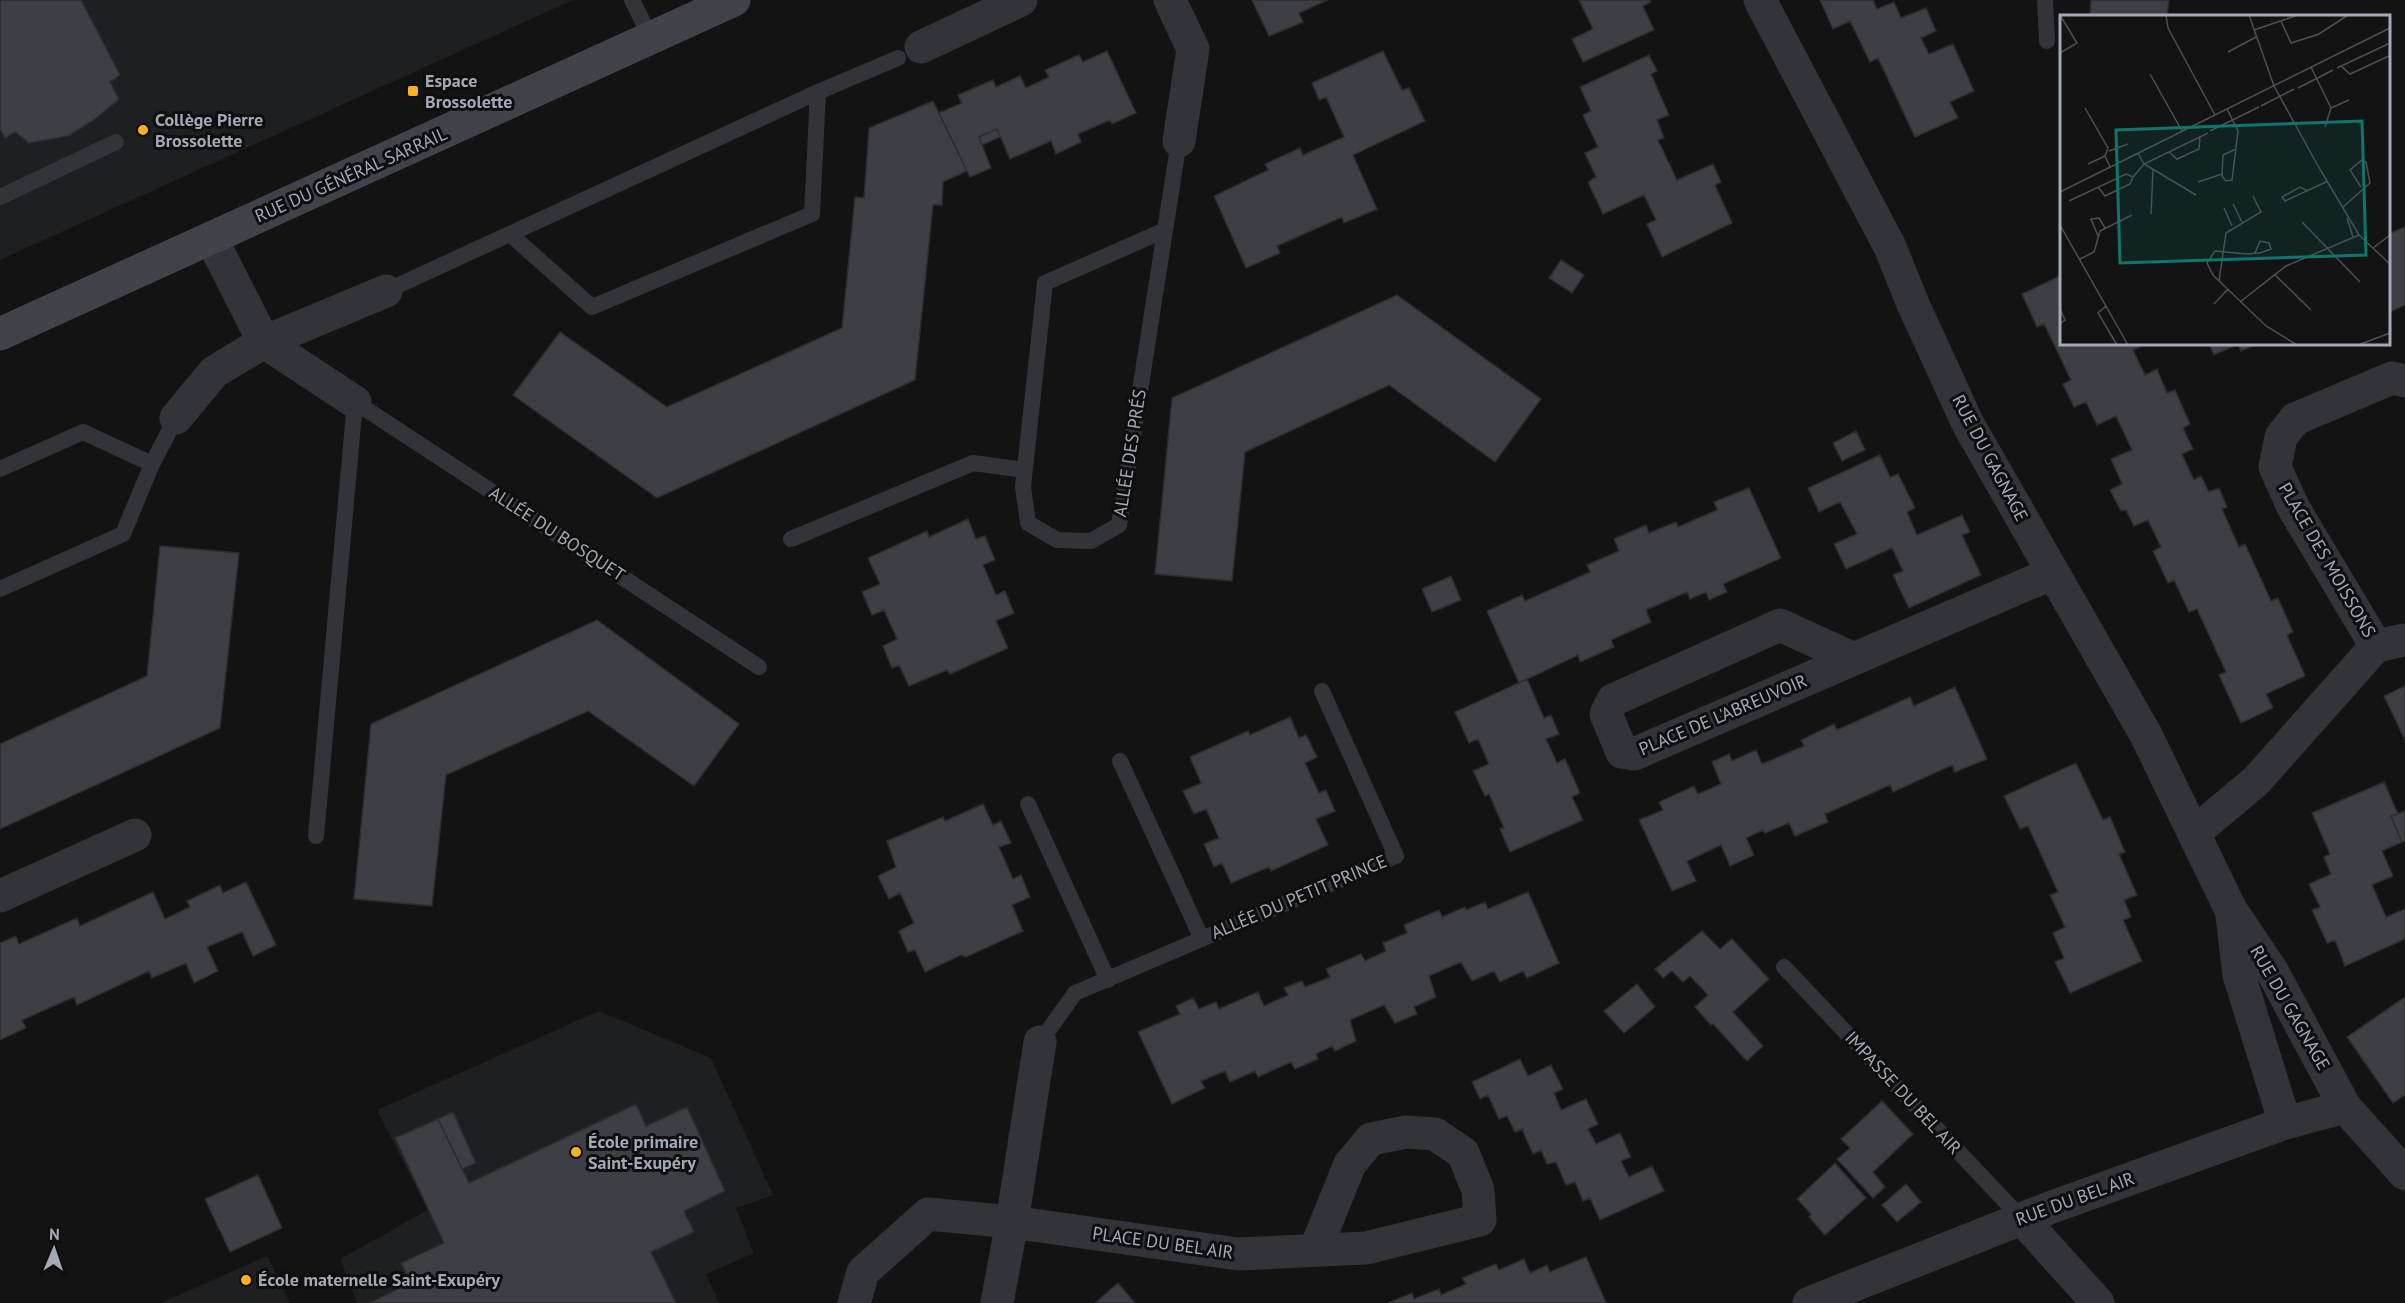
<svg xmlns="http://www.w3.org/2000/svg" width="2405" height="1303" font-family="'PT Sans',sans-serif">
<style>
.built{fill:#1e1f21}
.building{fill:#3e3f45;stroke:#2c2c31;stroke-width:1.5}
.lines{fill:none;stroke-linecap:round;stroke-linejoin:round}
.service{stroke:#33343a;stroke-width:16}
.minor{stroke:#33343a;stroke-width:33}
.secondary{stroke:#41434a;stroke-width:33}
.poi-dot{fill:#feb021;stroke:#0e0e0f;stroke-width:2}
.labels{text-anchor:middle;stroke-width:6;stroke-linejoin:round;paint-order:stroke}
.poi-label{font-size:18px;font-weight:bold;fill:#a3a9b6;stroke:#0e0e0f;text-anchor:start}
.street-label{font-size:18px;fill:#a3a9b6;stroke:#0e0e0f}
.inset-road{fill:none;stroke:#4d4f55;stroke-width:1.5}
.view{fill:#0f766e;fill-opacity:0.15;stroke:#0f766e;stroke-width:3}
.inset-edge{fill:none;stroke:#a3a9b6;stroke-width:3}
</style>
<rect width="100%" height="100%" fill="#131314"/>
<path class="built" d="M0 0H573L0 260Z
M599 1011 711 1058 773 1195 736 1208 754 1253 706 1274 719 1303H357L340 1259 428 1210 377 1110Z
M267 1256 290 1303H161Z"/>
<path class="building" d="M0 0H81L120 75 110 82 119 99 94 120 68 136 29 143 15 132 5 138 0 129Z
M1252 0H1328L1299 13 1303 22 1269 36Z
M1579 0H1650L1651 2 1643 6 1654 30 1583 62 1572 39 1593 29Z
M1820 0H1873L1877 9 1894 2 1901 18 1926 8 1936 31 1921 38 1929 54 1953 44 1974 91 1950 102 1958 118 1915 137 1878 58 1870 62 1850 21 1833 29Z
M2091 0H2169L2167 16H2090Z
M1107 51 1136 113 1112 124 1110 120 1078 134 1081 142 1056 154 1051 141 1010 159 997 129 979 137 991 168 970 177 939 113 962 103 958 95 993 80 996 87 1020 76 1026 88 1049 77 1045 70 1079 55 1083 62Z
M1383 51 1402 90 1409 88 1425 121 1353 155 1377 209 1344 223 1342 217 1277 246 1280 253 1246 268 1214 196 1268 170 1265 164 1300 148 1303 155 1344 137 1326 97 1319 100 1312 83Z
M1649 55 1657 71 1651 74 1669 115 1657 120 1664 138 1658 140 1677 180 1713 164 1721 182 1715 185 1732 223 1662 257 1647 224 1656 220 1644 195 1603 214 1588 182 1596 177 1585 153 1598 147 1583 115 1591 111 1580 87Z
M933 101 967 171 943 182 942 205H933L915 380 657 498 513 395 560 332 667 407 842 328 855 197 864 198 869 128Z
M997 129 1000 137 982 145 979 137Z
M2405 227V305L2388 313V234Z
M1561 260 1584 275 1572 293 1549 278Z
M2062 275V344H2138L2140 347 2133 350 2145 375 2157 369 2167 393 2175 390 2190 424 2183 428 2193 449 2182 454 2194 480 2201 476 2209 492 2219 488 2227 507 2222 509 2239 547 2245 544 2271 601 2278 598 2293 632 2287 635 2305 676 2266 694 2273 708 2241 723 2219 675 2226 672 2197 609 2189 612 2174 580 2168 583 2153 551 2161 547 2148 520 2134 526 2126 510 2121 511 2110 490 2122 484 2111 459 2132 450 2116 416 2097 425 2086 402 2074 407 2063 384 2071 380 2044 324 2037 327 2022 294Z
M1397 295 1541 399 1495 462 1389 385 1245 452 1232 581 1155 574 1172 398Z
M2209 344H2258L2241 351 2238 344 2214 355Z
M1856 431 1865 450 1842 461 1833 443Z
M1880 455 1890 477 1898 474 1915 508 1907 512 1917 535 1962 515 1970 532 1962 535 1981 575 1909 608 1893 575 1903 571 1892 548 1846 569 1834 544 1857 534 1840 502 1819 512 1808 488Z
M1749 488 1781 558 1723 584 1727 592 1709 600 1706 592 1690 599 1687 592 1646 610 1651 622 1611 640 1614 647 1580 662 1578 655 1519 683 1487 611 1522 595 1525 601 1590 572 1587 565 1619 551 1614 539 1646 525 1649 533 1676 522 1678 527 1717 510 1714 502Z
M968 519 976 539 985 536 995 560 983 565 996 595 1005 591 1014 613 996 621 1008 648 950 674 947 670 909 686 899 665 892 668 883 646 897 639 884 610 872 615 862 592 880 584 868 558 927 531 929 537Z
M160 546 239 553 220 728 0 829V744L147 676Z
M1451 576 1461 600 1432 612 1422 589Z
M597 620 739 724 694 786 588 711 446 775 432 906 354 899 371 724Z
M1527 679 1544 718 1551 715 1559 734 1546 739 1557 763 1565 759 1580 793 1572 797 1583 820 1510 852 1500 829 1504 828 1489 794 1485 796 1473 771 1489 764 1478 739 1469 743 1455 712Z
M2405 686V740L2384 696Z
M1955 687 1987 759 1955 772 1952 765 1893 792 1890 785 1825 814 1828 822 1795 836 1789 823 1765 833 1763 830 1746 838 1754 855 1730 866 1721 845 1687 861 1696 881 1672 891 1639 820 1663 810 1659 802 1694 786 1698 794 1721 784 1712 762 1729 754 1732 761 1756 750 1762 764 1804 746 1801 740 1834 724 1837 730 1910 697 1914 706Z
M1290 717 1299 738 1306 735 1317 757 1305 763 1319 793 1326 790 1335 811 1316 819 1328 845 1271 871 1269 867 1231 883 1222 863 1214 867 1204 844 1219 838 1206 809 1194 814 1183 791 1201 783 1190 757 1248 731 1250 735Z
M2076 763 2103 820 2110 817 2125 852 2119 854 2137 895 2124 900 2131 917 2123 920 2142 961 2070 993 2055 962 2064 958 2053 933 2065 927 2050 895 2058 892 2028 826 2020 829 2004 796Z
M2384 782 2398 814 2391 816 2402 842 2382 851 2393 876 2372 885 2386 917 2405 909V939L2345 966 2335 940 2327 943 2312 910 2320 907 2309 884 2331 874 2324 857 2330 854 2312 813Z
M983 804 993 825 1001 821 1011 843 999 847 1013 879 1021 875 1030 897 1012 905 1023 931 966 957 961 955 925 972 915 950 908 952 899 931 914 923 900 893 889 899 878 876 896 867 887 841 943 817 945 821Z
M2405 811V841L2402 842 2391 816Z
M246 882 276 945 253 956 242 932 207 947 218 971 194 983 186 963 152 978 149 971 77 1005 74 997 22 1020 26 1028 0 1040V943L16 936 19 944 77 918 80 926 153 892 165 919 190 907 187 901 220 885 223 893Z
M1528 892 1559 963 1527 978 1523 971 1500 982 1494 971 1472 981 1461 962 1429 976 1436 997 1414 1007 1417 1014 1395 1023 1384 1005 1350 1020 1356 1041 1335 1051 1332 1046 1316 1054 1318 1059 1295 1069 1291 1062 1258 1077 1255 1071 1230 1082 1225 1071 1201 1081 1205 1088 1172 1104 1138 1032 1180 1014 1176 1006 1193 998 1199 1009 1216 1002 1219 1009 1258 992 1264 1006 1288 995 1284 988 1302 981 1305 987 1330 977 1326 969 1361 954 1365 961 1386 951 1383 943 1407 933 1404 925 1439 910 1442 917 1465 907 1466 910 1485 902 1488 909Z
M1702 931 1720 949 1732 939 1769 979 1733 1012 1763 1046 1747 1061 1713 1024 1711 1025 1695 1007 1708 995 1690 976 1683 982 1672 971 1663 978 1655 969Z
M1637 984 1655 1007 1624 1033 1604 1011Z
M2405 997V1095L2393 1103 2347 1037Z
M1520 1059 1528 1076 1551 1065 1563 1089 1554 1093 1561 1110 1586 1099 1598 1124 1588 1129 1596 1144 1620 1133 1631 1157 1621 1161 1629 1177 1652 1166 1664 1191 1600 1220 1590 1198 1583 1201 1575 1182 1566 1185 1556 1162 1547 1164 1541 1150 1533 1154 1522 1129 1515 1132 1507 1116 1499 1119 1488 1095 1480 1099 1472 1082Z
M1882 1101 1913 1134 1873 1172 1885 1187 1873 1198 1837 1159 1850 1148 1841 1139Z
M636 1104 646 1126 687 1107 725 1191 684 1211 694 1232 651 1252 676 1303H369L411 1283 401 1263 444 1243 395 1138 438 1119 469 1183Z
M453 1112 476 1163 462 1169 438 1119Z
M1835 1163 1866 1198 1825 1235 1809 1217 1811 1214 1797 1199Z
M258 1175 282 1228 230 1252 205 1199Z
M1906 1184 1921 1202 1897 1222 1882 1205Z
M1586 1257 1606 1303H1388L1412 1293 1414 1299 1439 1289 1441 1295 1466 1284 1462 1278 1496 1264 1499 1270 1524 1259 1530 1273 1547 1265 1550 1272Z
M1118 1283 1135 1303H1095Z"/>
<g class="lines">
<path class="service" d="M632 0 651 38
M2045 0 2047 41
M0 197 116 142
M1165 230 1045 283 1023 487 1028 523 1057 540 1091 541 1119 525 1179 141
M511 235 592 307 812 214 818 92
M386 291 818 92 898 58
M0 469 83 432 152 464 176 418
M791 539 973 463 1024 470
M0 589 123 534 152 464
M1120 761 1202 939
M1028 804 1108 980
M316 836 355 402 759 667
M1784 967 2022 1219
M1040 1042 1075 993 1396 856 1322 691"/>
<path class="minor" d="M1170 0 1193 49 1179 141
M1760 0 1890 247 1913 304 1968 424 2146 735 2231 910 2272 971 2345 1107 2405 1174
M921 47 1021 0
M211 238 264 342 355 402
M176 418 214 372 264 342 386 291
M2376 646 2293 507 2275 467 2281 437 2295 419 2392 378 2405 381
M1854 659 1780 625 1613 700 1606 714 1622 752 1634 754 2032 582 2053 573
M2194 833 2256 781 2376 646 2405 640
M0 896 135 835
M2232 915 2239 975 2285 1123
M2022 1219 2098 1303
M854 1303 863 1272 928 1214 1012 1222 1238 1254 1366 1248 1480 1220 1478 1190 1463 1153 1435 1134 1406 1132 1371 1139 1350 1164 1315 1250
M997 1303 1012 1222 1040 1042
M1809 1303 2052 1207 2285 1123 2345 1107"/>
<path class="secondary" d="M0 334 734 0"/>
</g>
<g class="poi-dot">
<rect x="407" y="85" width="12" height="12" rx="3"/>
<circle cx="143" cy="130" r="6"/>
<circle cx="576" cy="1152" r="6"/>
<circle cx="246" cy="1280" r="6"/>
</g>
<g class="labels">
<g class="poi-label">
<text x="425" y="87">Espace<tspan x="425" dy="21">Brossolette</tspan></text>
<text x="155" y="126">Collège Pierre<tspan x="155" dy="21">Brossolette</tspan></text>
<text x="588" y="1148">École primaire<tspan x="588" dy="21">Saint-Exupéry</tspan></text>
<text x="258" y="1286">École maternelle Saint-Exupéry</text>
</g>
<g class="street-label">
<text transform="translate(351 175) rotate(-24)" y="6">RUE DU GÉNÉRAL SARRAIL</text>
<text transform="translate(1130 453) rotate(-81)" y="6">ALLÉE DES PRÉS</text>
<text transform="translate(1990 458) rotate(62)" y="6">RUE DU GAGNAGE</text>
<text transform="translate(557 534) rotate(33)" y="6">ALLÉE DU BOSQUET</text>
<text transform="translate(2327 560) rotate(60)" y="6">PLACE DES MOISSONS</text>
<text transform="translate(1723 715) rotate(-23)" y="6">PLACE DE L'ABREUVOIR</text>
<text transform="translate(1299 897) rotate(-23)" y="6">ALLÉE DU PETIT PRINCE</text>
<text transform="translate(2290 1008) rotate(60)" y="6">RUE DU GAGNAGE</text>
<text transform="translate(1903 1093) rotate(47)" y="6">IMPASSE DU BEL AIR</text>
<text transform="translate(2075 1199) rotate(-20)" y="6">RUE DU BEL AIR</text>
<text transform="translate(1163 1243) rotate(8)" y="6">PLACE DU BEL AIR</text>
</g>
</g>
<g transform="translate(2060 15)">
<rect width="330" height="330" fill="#131314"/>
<path class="inset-road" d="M106 0 108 13 155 100M189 0 214 71 258 151 299 220 330 249M221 6 231 28 259 19 288 0M194 15 238 0M168 37 196 22M0 38 17 28 0 0M281 51 290 59 329 41 330 28M251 52 271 93 265 112M277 53 330 28M90 59 122 116M238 73 273 55M201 91 234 74M25 93 48 133 45 141 50 152M271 93 289 85M167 94 178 116 172 165 166 166 162 161 163 140 176 134M150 116 199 92M49 136 68 129M109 137 117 144 139 134 140 121M78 138 84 149 136 180M28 149 45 141M138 167 162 159M38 172 45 181 70 169 73 162M248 176 240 172 222 182 225 186 266 167 268 166M0 177 330 13M9 186 66 159 73 162 84 149 148 118M173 189 182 207M283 192 310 168 306 147 302 145 290 155 301 172M164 193 172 211M91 199 93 155M287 203 293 222M242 207 300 267M0 210 68 330M38 221 31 204 39 203 45 213M313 233 330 220M195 238 200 226 209 228 211 234 200 238 187 239 155 236 147 248 153 260 206 311 237 330M20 244 34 237 40 216 72 200M214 259 251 295M159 266 166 218 201 197 193 181M180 287 226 251 299 220M154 289 168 274M46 291 38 298 57 330M0 294 5 305 0 309M298 330 330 318"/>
<path class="view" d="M302 106 306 240 60 248 56 115Z"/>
<rect width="330" height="330" class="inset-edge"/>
</g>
<g transform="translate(54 1249) rotate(2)" stroke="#0e0e0f" stroke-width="4.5" paint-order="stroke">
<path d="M0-4.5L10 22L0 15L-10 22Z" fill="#a3a9b6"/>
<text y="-9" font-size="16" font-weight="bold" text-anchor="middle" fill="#a3a9b6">N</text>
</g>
</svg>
